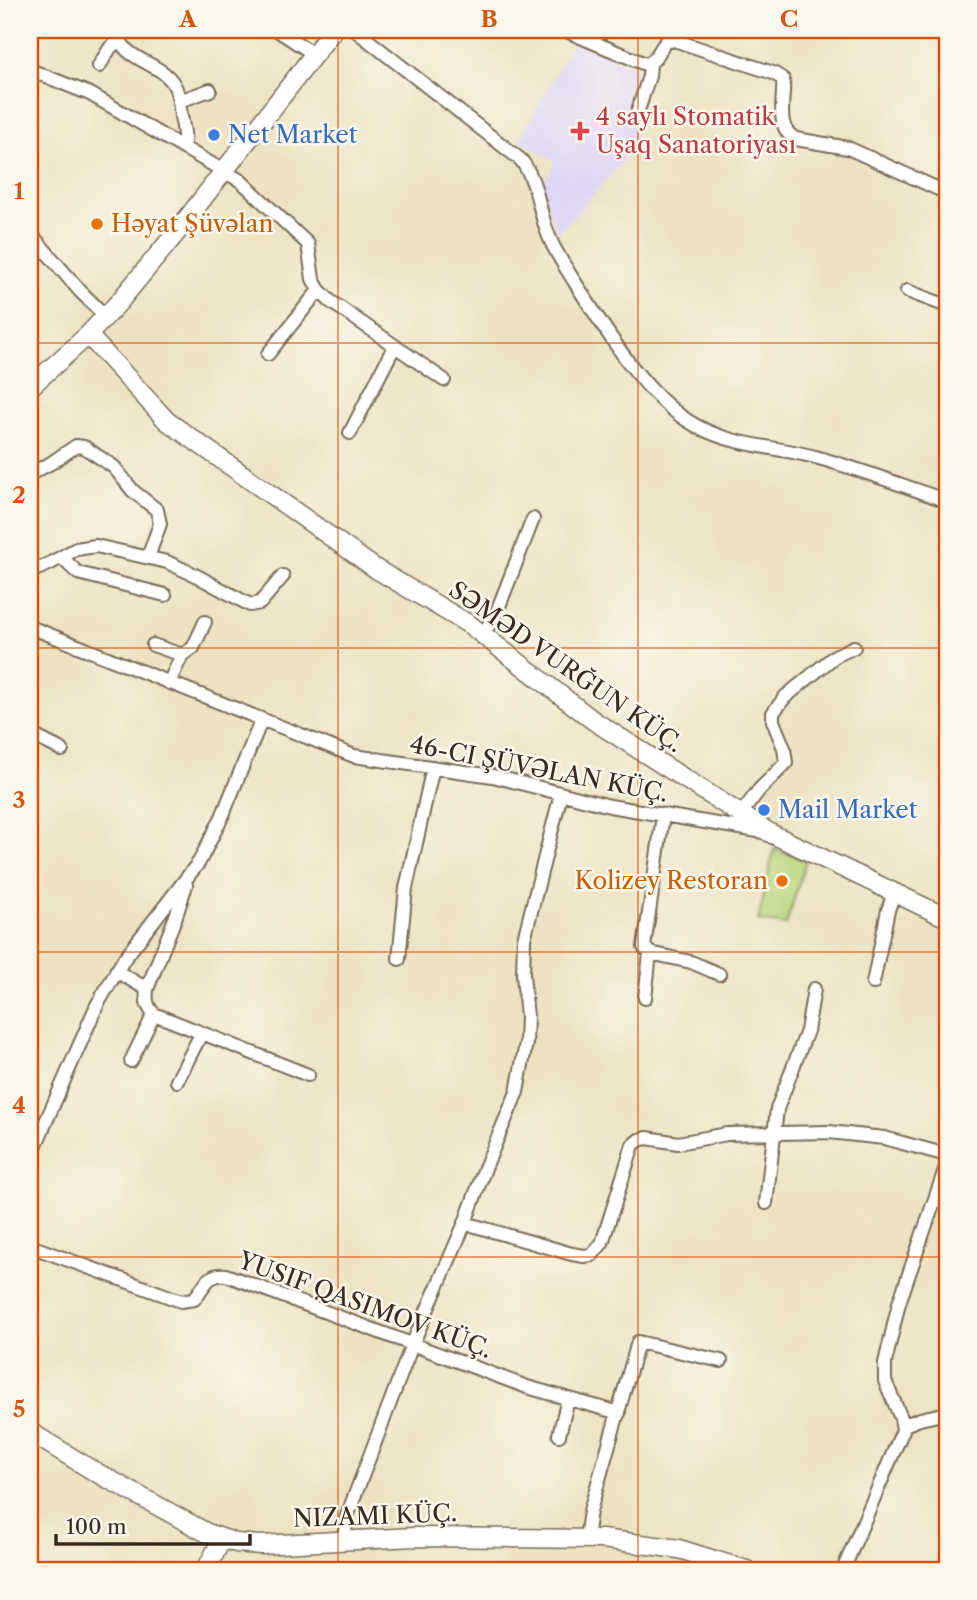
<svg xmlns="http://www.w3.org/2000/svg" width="977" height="1600" font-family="'Libre Caslon Text',serif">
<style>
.built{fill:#dfd5f5}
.green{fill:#b8d77e;stroke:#7a804e;stroke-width:2}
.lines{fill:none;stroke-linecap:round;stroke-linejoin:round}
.street-casing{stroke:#796b58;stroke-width:16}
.secondary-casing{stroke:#796b58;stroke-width:21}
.street{stroke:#fff;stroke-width:12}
.secondary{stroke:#fff;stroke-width:18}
.grid{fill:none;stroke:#d7540e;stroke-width:2;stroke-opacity:0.55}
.health-dot{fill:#e0444e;stroke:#fbf7ec;stroke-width:2.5}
.shop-dot{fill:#3f7fe0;stroke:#fbf7ec;stroke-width:2.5}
.food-dot{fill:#e8710a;stroke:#fbf7ec;stroke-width:2.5}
.labels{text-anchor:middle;stroke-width:5;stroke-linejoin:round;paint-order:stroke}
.health-label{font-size:24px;fill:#be3a42;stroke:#fbf7ec;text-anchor:start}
.shop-label{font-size:24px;fill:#366cbe;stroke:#fbf7ec;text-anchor:start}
.food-label{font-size:24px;fill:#c56008;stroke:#fbf7ec;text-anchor:start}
.street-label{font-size:24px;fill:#3b2a1e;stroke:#fbf7ec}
.neatline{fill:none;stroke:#d7540e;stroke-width:2.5}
.grid-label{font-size:23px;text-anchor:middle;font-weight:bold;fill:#d7540e}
</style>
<rect width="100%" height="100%" fill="#fbf7ec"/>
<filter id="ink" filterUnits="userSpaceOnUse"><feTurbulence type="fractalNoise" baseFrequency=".0143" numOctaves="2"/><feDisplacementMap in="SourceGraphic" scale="14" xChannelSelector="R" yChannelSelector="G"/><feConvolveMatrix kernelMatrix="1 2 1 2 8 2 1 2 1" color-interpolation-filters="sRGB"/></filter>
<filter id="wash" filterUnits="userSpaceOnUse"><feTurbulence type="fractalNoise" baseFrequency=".00686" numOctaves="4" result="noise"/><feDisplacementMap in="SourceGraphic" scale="28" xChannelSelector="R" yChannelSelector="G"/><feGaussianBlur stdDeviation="1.57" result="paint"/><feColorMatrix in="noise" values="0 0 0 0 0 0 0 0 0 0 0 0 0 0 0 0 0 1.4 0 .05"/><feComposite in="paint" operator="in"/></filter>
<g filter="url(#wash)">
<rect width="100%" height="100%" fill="#ede3c3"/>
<path class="built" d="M574 41 637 68 630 120 638 122 633 144 619 166 557 235 541 182 551 172 555 161 519 140Z"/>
<path class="green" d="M774 849 806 860 786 925 758 921Z"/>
</g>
<g filter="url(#ink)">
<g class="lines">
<g class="street-casing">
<path id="street" d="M118 30C119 63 165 60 176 89 179 97 180 107 181 116 183 127 186 137 183 148
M277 30 314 54
M355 30 521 160C538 182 538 209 548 234 554 251 565 266 574 281 605 328 640 390 688 421 729 447 771 445 815 457 860 469 904 486 947 501
M564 30 645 64C656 63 659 49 666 42L674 40 773 73 783 79C785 100 774 128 796 139L848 148 947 193
M99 66 110 48 119 40
M30 70 90 94 241 181 308 244 313 279 319 290 330 301 444 380
M179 101 210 90
M636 117 649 76 650 63
M30 233 80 291 106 317
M907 291 947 306
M268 354 319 290
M350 433 394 347
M30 474 51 463 76 446 84 447 114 467 133 491 157 510 160 524 148 557
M62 558 78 573 165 595
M30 572 49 564 76 549 96 546 167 562 197 576 250 605 260 603 283 576
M30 627 354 756 493 776 610 806 764 832
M483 634 496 614 533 519
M153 645 182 655
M169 683 182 655 193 648 205 622
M30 734 62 750
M740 815 759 790 786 763 784 748 773 721V713L785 697 835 656 854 647
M663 816 644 947 650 953 691 962 719 974
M186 885 176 916 147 989C146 1000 146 1005 154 1014L308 1075
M399 959 406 888 433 767
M116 971 147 989
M873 983 888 910 894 893
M645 998 650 953
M131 1061 154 1014
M177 1081 201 1034
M30 1158 97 1005 124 959 199 862 222 817 261 721
M766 1203 777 1109 807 1031 814 989
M465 1223 572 1254 584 1256 592 1255 602 1243 633 1145 639 1140 647 1138 678 1143 727 1134 829 1132 884 1138 947 1155
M30 1246 181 1301 194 1299C205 1287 206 1273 226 1275L527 1387 619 1413
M904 1425 920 1419 947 1413
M559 1435 568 1399
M586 1539 590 1511 638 1342 721 1361
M344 1540 347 1516 412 1345 465 1223 485 1168 517 1092 526 1043 527 1017 523 975 524 939 561 794
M843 1570 903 1430 901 1418 885 1381V1363L899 1303 947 1164"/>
</g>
<g class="secondary-casing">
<path id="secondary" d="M88 335 167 421 376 569 470 625 594 721 770 833 947 918
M30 387 88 335 119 302 176 233 333 30
M30 1432 92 1470 207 1533 236 1543 260 1545 414 1537 602 1539 679 1549 747 1570
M206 1570 222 1539"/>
</g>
<use href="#street" class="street"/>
<use href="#secondary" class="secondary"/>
</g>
</g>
<path class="grid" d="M338 30V1570M638 30V1570M30 343H947M30 648H947M30 952H947M30 1257H947"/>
<path class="health-dot" d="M576.5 120.5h7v7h7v7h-7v7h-7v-7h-7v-7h7z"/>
<g class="shop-dot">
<circle cx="214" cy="135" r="7"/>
<circle cx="764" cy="810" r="7"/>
</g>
<g class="food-dot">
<circle cx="97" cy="224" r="7"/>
<circle cx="782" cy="881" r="7"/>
</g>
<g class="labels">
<g class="health-label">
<text x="596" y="125">4 saylı Stomatik<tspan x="596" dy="28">Uşaq Sanatoriyası</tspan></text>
</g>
<g class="shop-label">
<text x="228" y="143">Net Market</text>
<text x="778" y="818">Mail Market</text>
</g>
<g class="food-label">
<text x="111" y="232">Həyat Şüvəlan</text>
<text x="768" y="889" text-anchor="end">Kolizey Restoran</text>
</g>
<g class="street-label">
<text transform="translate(566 667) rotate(35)" y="8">SƏMƏD VURĞUN KÜÇ.</text>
<text transform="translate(539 769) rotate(11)" y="8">46-CI ŞÜVƏLAN KÜÇ.</text>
<text transform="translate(365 1305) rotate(20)" y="8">YUSIF QASIMOV KÜÇ.</text>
<text transform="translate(375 1516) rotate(-2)" y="8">NIZAMI KÜÇ.</text>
</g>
</g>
<rect width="977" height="1600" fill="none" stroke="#fbf7ec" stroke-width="77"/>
<path d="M56 1534v10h194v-10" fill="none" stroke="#3b2a1e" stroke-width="3.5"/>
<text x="66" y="1534" font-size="21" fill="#3b2a1e" stroke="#fbf7ec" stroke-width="5" paint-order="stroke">100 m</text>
<rect x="38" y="38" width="901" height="1524" class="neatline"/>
<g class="grid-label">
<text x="188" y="27">A</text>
<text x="489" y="27">B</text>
<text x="789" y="27">C</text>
<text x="19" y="199">1</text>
<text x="19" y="503">2</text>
<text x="19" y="808">3</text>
<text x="19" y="1113">4</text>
<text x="19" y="1417">5</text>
</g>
</svg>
